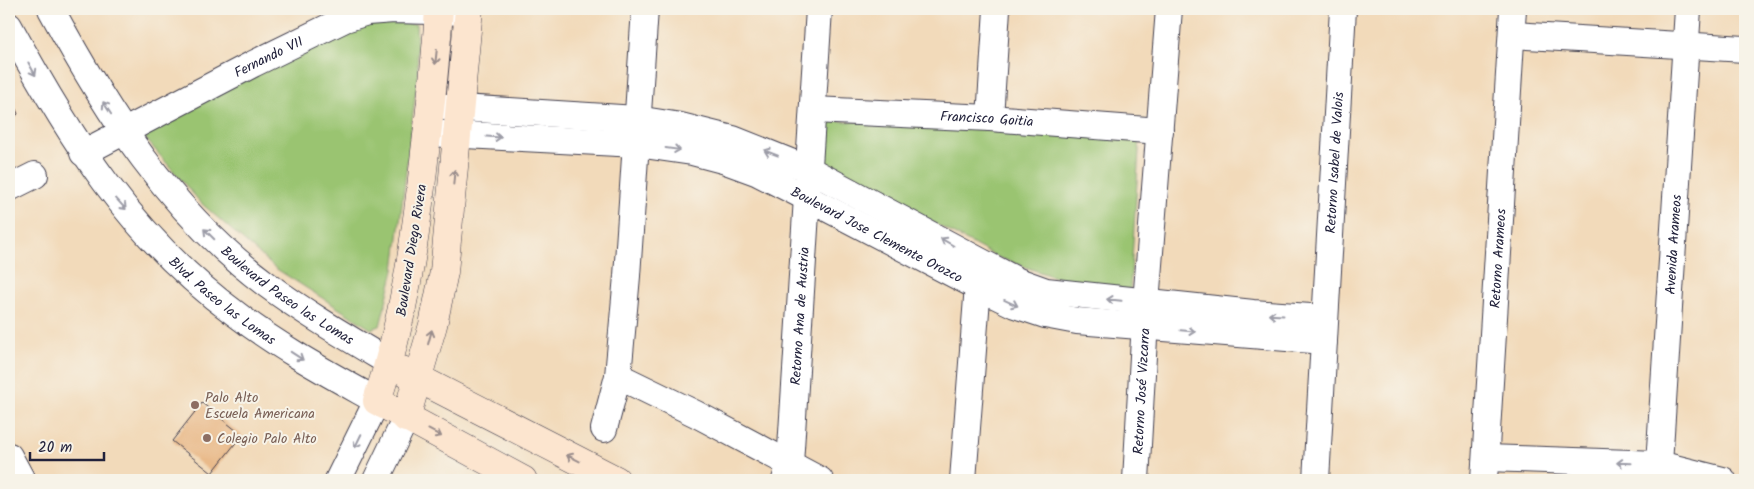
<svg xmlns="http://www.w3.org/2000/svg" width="1754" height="489" font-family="Kalam,sans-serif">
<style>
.green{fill:#9ac471;stroke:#5e7356}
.building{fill:#e9ba8a}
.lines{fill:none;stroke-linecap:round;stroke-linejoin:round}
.street-casing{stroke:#413e4e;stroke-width:28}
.secondary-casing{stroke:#413e4e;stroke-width:29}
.street{stroke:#fff;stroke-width:26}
.secondary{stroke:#fce5cf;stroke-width:28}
.oneway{stroke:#9a8d8c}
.oneway2{stroke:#9c9ca7}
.education-dot{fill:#8d6e63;stroke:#f7f3e8;stroke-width:2}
.labels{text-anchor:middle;stroke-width:4;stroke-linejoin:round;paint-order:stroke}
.street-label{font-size:14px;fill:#22223b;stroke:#f7f3e8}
.education-label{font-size:14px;fill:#785e54;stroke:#f7f3e8;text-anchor:start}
</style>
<rect width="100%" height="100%" fill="#f7f3e8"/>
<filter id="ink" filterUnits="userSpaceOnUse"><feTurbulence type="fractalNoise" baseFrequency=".02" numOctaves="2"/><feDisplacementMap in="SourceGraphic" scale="10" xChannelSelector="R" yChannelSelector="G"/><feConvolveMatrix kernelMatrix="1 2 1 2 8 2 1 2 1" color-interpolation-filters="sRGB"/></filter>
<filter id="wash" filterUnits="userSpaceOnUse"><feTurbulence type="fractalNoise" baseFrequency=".0096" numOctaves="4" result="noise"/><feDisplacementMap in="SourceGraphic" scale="20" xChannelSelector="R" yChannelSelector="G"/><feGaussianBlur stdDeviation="1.12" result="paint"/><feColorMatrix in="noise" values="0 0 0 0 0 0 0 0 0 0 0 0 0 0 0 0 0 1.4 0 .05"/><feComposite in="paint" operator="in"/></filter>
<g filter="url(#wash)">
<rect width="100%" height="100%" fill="#f2daba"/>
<path class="green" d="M360 21 416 24 418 73 394 270 380 326 371 329 275 268 201 203 138 130Z
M817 120 1140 135 1130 290 1060 279 997 257 815 159Z"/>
<g id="blocks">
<path class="building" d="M9 93 18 114 9 123Z
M202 403 242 435 212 473 172 441Z"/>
</g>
</g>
<g filter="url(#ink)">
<use href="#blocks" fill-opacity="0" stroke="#413e4e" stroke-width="1"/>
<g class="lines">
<g class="street-casing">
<g id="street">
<path id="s1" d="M51 9C107 113 170 212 266 284 305 313 348 338 390 363"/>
<path id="s2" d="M9 26C70 138 131 237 236 314 280 348 329 374 377 401L338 480"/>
<path d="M1512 35 1745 49"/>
<path d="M430 106 637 119 681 126 733 139 808 169 980 261 1018 281 1046 291 1253 313 1325 318"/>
<path id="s3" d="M813 110 990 118 1160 131"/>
<path d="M990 118 997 9"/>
<path id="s4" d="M428 133 637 144 692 152 726 161 756 172 807 198 978 287 1015 305 1045 315 1077 321 1324 341"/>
<path id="s5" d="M83 153 253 64 345 19 367 12 394 10 469 12"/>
<path d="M9 188 35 175"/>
<path d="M618 376 696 414 820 480"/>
<path d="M604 429 618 376 627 276 645 9"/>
<path d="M9 456 22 480"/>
<path d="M1486 458 1659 464 1723 480"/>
<path d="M376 480 406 418"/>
<path id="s6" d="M785 480 790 464 819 9"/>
<path d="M963 480 979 272"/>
<path id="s7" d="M1136 480 1146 303 1169 9"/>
<path id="s8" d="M1316 480 1343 9"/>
<path id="s9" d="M1484 480 1513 9"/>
<path id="s10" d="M1658 480 1688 9"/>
</g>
</g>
<g class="secondary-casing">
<path id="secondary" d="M439 9C436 57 431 104 425 152 416 237 404 320 377 401L523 480
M402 370 616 480
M406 418 433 325 444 272 469 9"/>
</g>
<use href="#street" class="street"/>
<use href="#secondary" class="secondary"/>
</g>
<defs><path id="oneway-shaft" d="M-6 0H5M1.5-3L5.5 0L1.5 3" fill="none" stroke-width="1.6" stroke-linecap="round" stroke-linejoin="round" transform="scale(1.25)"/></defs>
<g class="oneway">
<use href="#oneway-shaft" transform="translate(436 57) rotate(96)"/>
<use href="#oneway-shaft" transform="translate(454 177) rotate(-85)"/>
<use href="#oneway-shaft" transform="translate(430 337) rotate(-75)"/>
<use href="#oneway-shaft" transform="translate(435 433) rotate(28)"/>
<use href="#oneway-shaft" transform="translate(573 458) rotate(-153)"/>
</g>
<g class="oneway2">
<use href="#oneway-shaft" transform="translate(32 69) rotate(61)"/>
<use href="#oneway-shaft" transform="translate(107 108) rotate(-123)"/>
<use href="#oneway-shaft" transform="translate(494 137) rotate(4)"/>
<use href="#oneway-shaft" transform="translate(673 149) rotate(8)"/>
<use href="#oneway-shaft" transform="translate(771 153) rotate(-159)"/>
<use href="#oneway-shaft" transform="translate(121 204) rotate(48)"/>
<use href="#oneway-shaft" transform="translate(209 234) rotate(-135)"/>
<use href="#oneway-shaft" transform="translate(947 242) rotate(-150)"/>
<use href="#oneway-shaft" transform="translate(1114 300) rotate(-174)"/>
<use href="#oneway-shaft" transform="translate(1011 303) rotate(24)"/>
<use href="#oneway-shaft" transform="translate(1276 315) rotate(-177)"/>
<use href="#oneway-shaft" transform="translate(1188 331) rotate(5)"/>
<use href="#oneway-shaft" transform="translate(297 356) rotate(33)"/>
<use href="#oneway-shaft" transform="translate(358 441) rotate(116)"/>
<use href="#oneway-shaft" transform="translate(1624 463) rotate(-178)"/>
</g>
</g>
<g class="education-dot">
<circle cx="195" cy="405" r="5"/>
<circle cx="207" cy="438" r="5"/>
</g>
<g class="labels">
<g class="street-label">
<text dy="5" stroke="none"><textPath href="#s5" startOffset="209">Fernando VII</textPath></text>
<text dy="5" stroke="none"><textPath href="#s3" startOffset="174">Francisco Goitia</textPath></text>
<text dy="5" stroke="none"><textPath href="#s8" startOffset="318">Retorno Isabel de Valois</textPath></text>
<text dy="5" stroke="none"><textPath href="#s4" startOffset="468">Boulevard Jose Clemente Orozco</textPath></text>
<text dy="5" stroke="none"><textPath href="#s10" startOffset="236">Avenida Arameos</textPath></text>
<text transform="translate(411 250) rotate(-81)" y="5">Boulevard Diego Rivera</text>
<text dy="5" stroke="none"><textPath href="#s9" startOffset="222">Retorno Arameos</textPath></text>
<text dy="5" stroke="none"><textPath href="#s1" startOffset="376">Boulevard Paseo las Lomas</textPath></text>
<text dy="5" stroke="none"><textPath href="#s2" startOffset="351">Blvd. Paseo las Lomas</textPath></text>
<text dy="5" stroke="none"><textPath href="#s6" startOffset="165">Retorno Ana de Austria</textPath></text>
<text dy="5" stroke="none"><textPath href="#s7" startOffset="89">Retorno José Vizcarra</textPath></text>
</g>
<g class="education-label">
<text x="205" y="402">Palo Alto<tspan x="205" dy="16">Escuela Americana</tspan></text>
<text x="217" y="443">Colegio Palo Alto</text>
</g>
</g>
<rect width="1754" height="489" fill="none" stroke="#f7f3e8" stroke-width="30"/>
<path d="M30 452v8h74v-8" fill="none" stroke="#22223b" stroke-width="2.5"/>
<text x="38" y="452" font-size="15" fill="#22223b" stroke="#f7f3e8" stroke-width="4" paint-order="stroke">20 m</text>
</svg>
